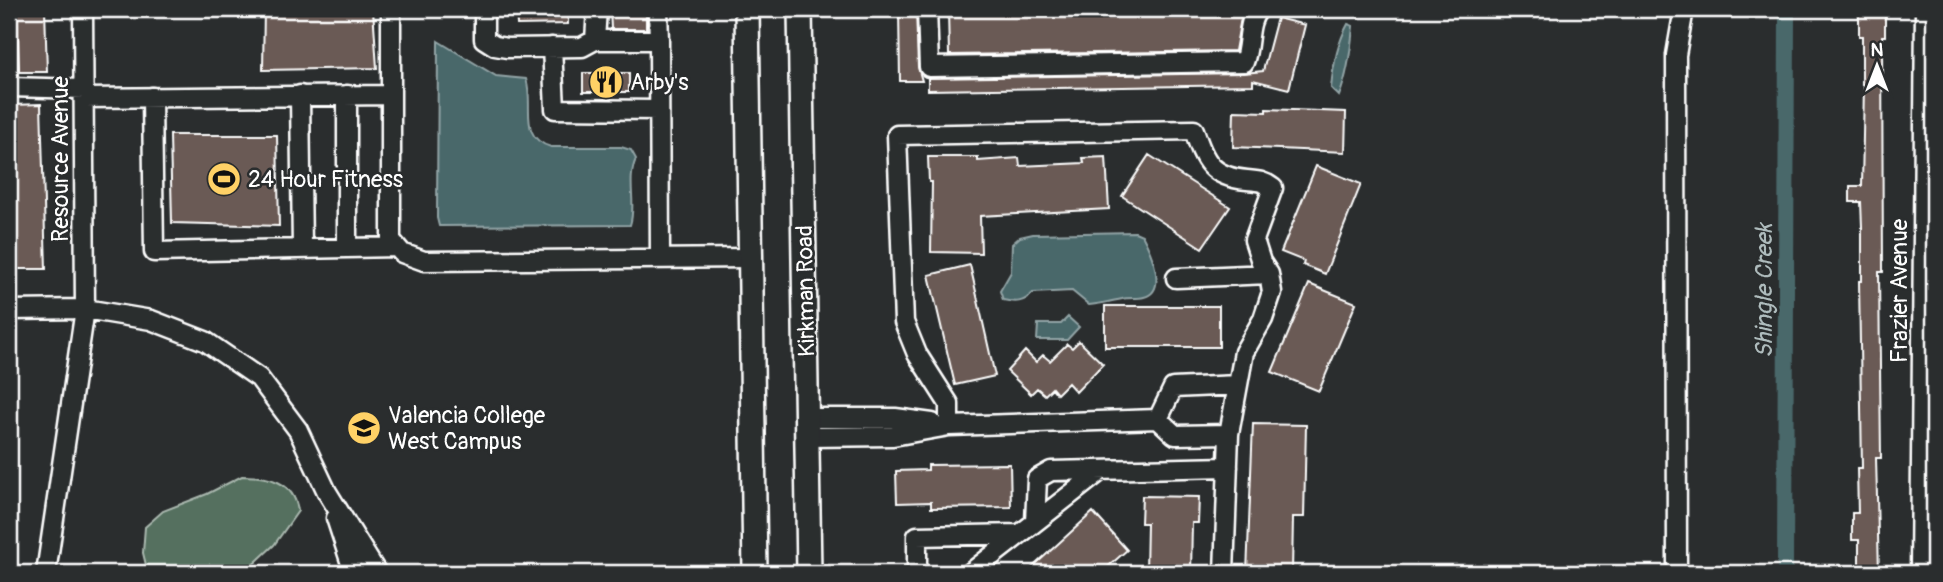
<svg xmlns="http://www.w3.org/2000/svg" width="1943" height="582" font-family="Pangolin,sans-serif">
<style>
.green{fill:#54705f;stroke:#aab8af;stroke-width:2}
.water{fill:#4a686b;stroke:#92a4a6;stroke-width:2}
.lines{fill:none;stroke-linecap:round;stroke-linejoin:round}
.canal{stroke:#4a686b;stroke-width:16}
.building{fill:#6b5a54;stroke:#fff;stroke-width:2}
.minor-casing{stroke:#fff;stroke-width:23}
.major-casing{stroke:#fff;stroke-width:28}
.minor{stroke:#2a2d2e;stroke-width:18}
.major{stroke:#2a2d2e;stroke-width:23}
.labels{text-anchor:middle;stroke-width:5;stroke-linejoin:round;paint-order:stroke}
.poi-label{font-size:23px;fill:#fff;stroke:#2a2d2e;text-anchor:start}
.street-label{font-size:23px;fill:#fff;stroke:#2a2d2e}
.water-label{font-size:24px;font-style:italic;fill:#aebbbc;stroke:#2a2d2e}
</style>
<rect width="100%" height="100%" fill="#2a2d2e"/>
<filter id="ink" filterUnits="userSpaceOnUse"><feTurbulence type="fractalNoise" baseFrequency=".0143" numOctaves="2"/><feDisplacementMap in="SourceGraphic" scale="14" xChannelSelector="R" yChannelSelector="G"/><feConvolveMatrix kernelMatrix="1 2 1 2 8 2 1 2 1" color-interpolation-filters="sRGB"/></filter>
<g filter="url(#ink)">
<path class="green" d="M242 476C268 476 294 481 298 511L274 545 244 573H148L143 553 145 527 163 511 207 494Z"/>
<path class="water" d="M1348 24 1353 26C1351 50 1348 74 1339 96L1331 88C1333 66 1337 44 1348 24Z
M438 41 496 76 526 79C535 105 517 137 551 147H621L631 150 636 159C626 181 637 204 630 225L439 226 437 218Z
M1135 232 1142 235C1150 250 1169 291 1144 297 1137 299 1129 297 1122 299 1111 301 1100 304 1089 305L1072 291 1033 293C1023 303 1016 303 1003 300L1000 291 1011 272 1012 244 1020 237 1033 234Z
M1068 317 1079 327 1067 340H1037L1038 324H1061Z"/>
<g class="lines">
<path class="canal" d="M1785 573 1787 9"/>
</g>
<path class="building" d="M17 9H45L47 72H19Z
M264 9H373L377 68 263 70Z
M516 9H568V24L517 25Z
M610 9H646V29H611Z
M899 9H916L918 67 922 81H900Z
M948 9H1241V18L1235 51 949 55Z
M1863 9H1885V36H1882L1883 272H1879L1881 458H1876L1879 573H1859V540H1852V513H1858L1857 468H1862L1859 281H1862V227L1861 202H1850V186H1862L1864 85H1862V36H1859V13H1863Z
M1277 18 1305 25 1289 89 1253 80V85L928 90V78L1244 73 1263 71Z
M583 73H629V92H583Z
M41 104 46 269H15L13 105Z
M1266 109 1346 112 1345 152 1233 147 1234 111 1266 112Z
M170 135H277L279 226 172 223Z
M1149 155 1230 207 1202 248 1122 196Z
M928 157H978V161L1019 158 1020 166 1084 163 1083 158 1106 157 1109 209 980 216 981 253 931 252 932 182H929Z
M1316 166 1361 184 1325 274 1303 265 1304 261 1281 252Z
M970 265 995 376 955 385 929 275Z
M1309 284 1356 303 1319 391 1272 372Z
M1105 306H1219V347H1105Z
M1079 341 1103 364 1076 392 1068 383 1057 394 1052 388 1045 395 1037 388 1031 394 1007 371 1025 351 1036 362 1043 355 1050 361 1067 344 1072 348Z
M1253 424 1306 425 1304 517H1293L1292 573H1247Z
M1010 464 1011 507 931 508V502L897 503 896 471 928 470V465Z
M1142 496 1199 497 1198 523H1192L1191 573H1146L1147 523H1141Z
M1093 512 1127 550 1101 573H1026Z"/>
<g class="lines">
<g class="minor-casing">
<path id="minor" d="M484 9V39L495 46 507 48 582 47 595 40 597 9
M658 9 659 40
M927 9 929 67 1244 62C1251 45 1246 22 1259 9
M595 40H659L660 259
M552 47 555 109 659 110
M9 87 84 89
M300 95 302 249
M347 95V248
M391 95V240L402 253 424 261 750 258
M152 97 154 252 397 247
M84 98 391 95V9
M1176 278 1269 274
M9 310 85 309 151 320 205 341 259 378 298 430 327 492 377 573
M807 418H895L932 423
M1158 419 1173 388 1238 385
M949 426V404L917 354 904 322 897 135 1194 130C1204 162 1212 177 1247 180 1258 181 1264 181 1273 188L1254 240 1261 262 1269 274 1272 292 1263 319 1244 352 1229 434 1224 573
M807 437 893 436 949 426 1158 419 1175 435 1229 434
M336 518 354 573
M1035 522 1037 479 1051 471 1228 467
M46 573 85 309 83 9
M917 573V536L1020 534
M970 573 1102 470
M1677 573 1676 55 1684 9
M1920 573 1925 9"/>
</g>
<g class="major-casing">
<path id="major" d="M747 9 755 573
M800 9 809 573"/>
</g>
<use href="#minor" class="minor"/>
<use href="#major" class="major"/>
</g>
</g>
<defs>
<g id="restaurant-disc" transform="scale(1.75)"><circle r="9.5" fill="#ffd166" stroke="#2a2d2e"/><path d="M-5-6h1v4h1v-4h1v4h1v-4h1v5L-1.5 .5V6h-2V.5L-5-1ZM5-6V6H3V1.5H1.5Q1.5-4 5-6Z" fill="#111"/></g>
<g id="stadium-disc" transform="scale(1.75)"><circle r="9.5" fill="#ffd166" stroke="#2a2d2e"/><path d="M0-5a6.5 5 0 1 0 0 10a6.5 5 0 1 0 0-10ZM-3.5-1.8h7v3.6h-7Z" fill="#111"/></g>
<g id="university-disc" transform="scale(1.75)"><circle r="9.5" fill="#ffd166" stroke="#2a2d2e"/><path d="M0-5L7-2L0 1L-7-2ZM-4 1L0 2.5L4 1V4Q0 6-4 4Z" fill="#111"/></g>
</defs>
<g fill-rule="evenodd">
<use href="#restaurant-disc" x="606" y="82"/>
<use href="#stadium-disc" x="224" y="179"/>
<use href="#university-disc" x="364" y="428"/>
</g>
<g class="labels">
<g class="poi-label">
<text x="630" y="90">Arby's</text>
<text x="248" y="187">24 Hour Fitness</text>
<text x="388" y="423">Valencia College<tspan x="388" dy="26">West Campus</tspan></text>
</g>
<g class="street-label">
<text transform="translate(60 159) rotate(-90)" y="8">Resource Avenue</text>
<text transform="translate(805 291) rotate(-91)" y="8">Kirkman Road</text>
<text transform="translate(1899 291) rotate(-90)" y="8">Frazier Avenue</text>
</g>
<g class="water-label">
<text transform="translate(1764 291) rotate(-90)" y="8">Shingle Creek</text>
</g>
</g>
<rect width="1943" height="582" fill="none" stroke="#2a2d2e" stroke-width="35"/>
<rect x="18" y="18" width="1908" height="547" fill="none" stroke="#fff" stroke-width="2.5" filter="url(#ink)"/>
<g transform="translate(1877 66)" stroke="#2a2d2e" stroke-width="5" paint-order="stroke">
<path d="M0-5L12 26L0 18L-12 26Z" fill="#ffffff"/>
<text y="-10" font-size="19" font-weight="bold" text-anchor="middle" fill="#ffffff">N</text>
</g>
</svg>
